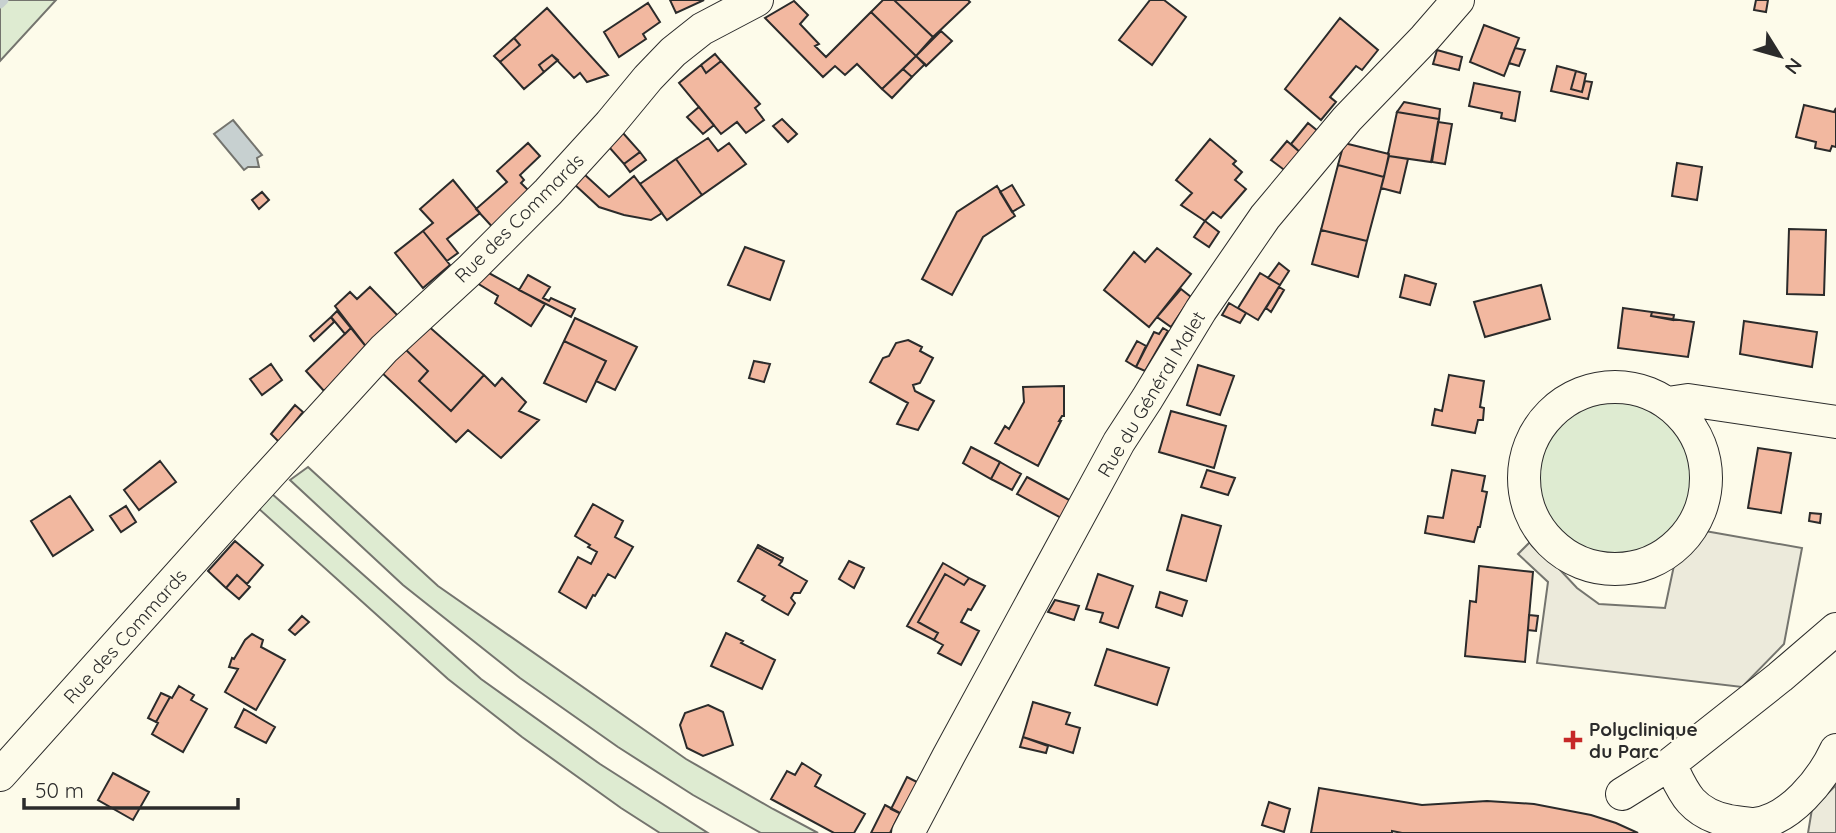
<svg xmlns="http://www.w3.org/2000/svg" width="1836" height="833" font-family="Quicksand,sans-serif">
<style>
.green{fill:#deebd1;stroke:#74746e;stroke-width:2}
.parking{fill:#eceadb;stroke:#74746e;stroke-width:2}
.water{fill:#c7d0d0;stroke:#74746e;stroke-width:2}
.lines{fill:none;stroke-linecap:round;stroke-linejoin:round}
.stream{stroke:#c7d0d0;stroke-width:9}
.building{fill:#f2b8a0;stroke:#2b2b2b;stroke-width:2}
.minor-casing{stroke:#2b2b2b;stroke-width:34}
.minor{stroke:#fdfbea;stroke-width:32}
.poi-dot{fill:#c62828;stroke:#fdfbea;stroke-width:2.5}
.labels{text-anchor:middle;stroke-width:5;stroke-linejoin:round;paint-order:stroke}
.street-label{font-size:19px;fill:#2b2b2b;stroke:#fdfbea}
.poi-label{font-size:19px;font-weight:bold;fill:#2b2b2b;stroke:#fdfbea;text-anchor:start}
</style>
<rect width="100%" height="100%" fill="#fdfbea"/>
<path class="green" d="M0 0H56L0 61Z
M1524 478a91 91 0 1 1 182 0a91 91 0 1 1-182 0Z
M308 467 438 586 686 759 773 809 818 833H761L693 795 618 747 520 678 403 585 290 480Z
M271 493 481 679 600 764 708 833H660L621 808 522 737 448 679 258 508Z"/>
<path class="parking" d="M1705 531 1802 548 1784 644 1742 687 1537 663 1548 582 1518 554 1532 540 1577 588 1599 604 1665 608 1676 556Z
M1836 785V833H1808L1812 809Z"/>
<path class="water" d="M233 120 262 155 257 158 259 167H248L244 170 214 134Z"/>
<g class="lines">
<path class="stream" d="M0 4 4 0"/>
</g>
<path class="building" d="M670 0H704L676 13Z
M883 0H894L933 37 916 56 871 12Z
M894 0H968L970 2 933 37Z
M1150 0H1164L1186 17 1152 65 1119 40Z
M1756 0H1768L1766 12 1754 10Z
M794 1 808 15 800 24 819 44 815 46 826 57 871 12 916 56 882 89 857 64 845 75 835 66 823 77 765 18Z
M648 3 660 22 643 34 646 39 619 57 604 32Z
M547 8 608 75 587 82 580 73 574 78 552 55 539 65 544 72 524 89 500 62 520 45 514 38Z
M1340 18 1378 50 1362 70 1356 66 1330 97 1336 102 1321 120 1285 89Z
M1484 25 1519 38 1504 76 1470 62Z
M941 31 952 41 926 66 916 56Z
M514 38 520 45 500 62 494 56Z
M1515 48 1525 50 1519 66 1509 63Z
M1437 50 1462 57 1459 70 1433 64Z
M715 54 721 61 706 73 701 65Z
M552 55 558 60 544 72 539 65Z
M916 56 925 64 912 77 903 69Z
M721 61 760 104 755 108 764 120 746 133 737 122 721 134 679 83 701 65 706 73Z
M1557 66 1576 71 1571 89 1582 92 1585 81 1592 82 1588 99 1551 91Z
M903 69 912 77 892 98 882 89Z
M1576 71 1586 74 1582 92 1571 89Z
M1474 83 1520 92 1515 121 1501 118 1502 113 1469 106Z
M1404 102 1440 109 1439 119 1397 112Z
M1804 105 1834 112 1836 108V147L1832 146 1830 151 1815 148 1816 142 1796 137Z
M699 107 714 125 703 134 687 117Z
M1397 112 1439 119 1431 162 1389 156 1388 154Z
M782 119 797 134 788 142 773 126Z
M1438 122 1452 124 1445 164 1432 162Z
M1308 123 1319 132 1302 154 1291 144Z
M623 133 640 152 624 164 609 147Z
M708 138 718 151 729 143 746 164 702 195 676 159Z
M1210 139 1236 161 1233 164 1242 172 1235 180 1246 189 1221 218 1213 212 1205 221 1181 205 1192 193 1176 180Z
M1287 141 1302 154 1287 172 1271 160Z
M528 143 540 156 520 175 524 180 521 183 534 196 496 231 476 209 507 182 497 171Z
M1344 143 1389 154 1384 177 1338 165Z
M640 152 646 160 630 172 624 164Z
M1389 156 1408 159 1400 193 1381 188Z
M676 159 702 195 667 220 640 184Z
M1677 163 1702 167 1697 200 1672 196Z
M1338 165 1384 177 1367 241 1321 230Z
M584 174 609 197 634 176 662 213 651 220 624 215 599 207 574 184Z
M453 180 480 213 447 239 458 253 447 261 423 231 433 223 420 209Z
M1012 185 1024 205 1012 212 1000 192Z
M997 186 1015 216 983 237 952 295 922 279 957 212Z
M262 192 269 200 259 209 252 200Z
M1205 221 1219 232 1209 247 1194 237Z
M1789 229 1826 230 1824 295 1787 294Z
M1321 230 1367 241 1358 277 1312 264Z
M423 231 450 265 423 288 395 253Z
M745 247 784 261 770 300 728 285Z
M1157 248 1191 274 1149 327 1104 290 1134 252 1145 262Z
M1279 263 1289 271 1280 285 1268 278Z
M487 272 545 304 531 326 495 303 498 296 477 283Z
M1260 273 1280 285 1258 320 1238 308Z
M528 275 550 287 543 298 549 301 551 298 575 309 571 317 519 290Z
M1405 275 1436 284 1430 305 1400 297Z
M1541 285 1550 319 1485 337 1474 302Z
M370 287 401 319 368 349 335 306 350 292 357 299Z
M1279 287 1284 290 1271 312 1266 308Z
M1181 289 1191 297 1171 327 1157 317Z
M1229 303 1246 313 1240 323 1222 315Z
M1623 308 1652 312 1651 316 1694 322 1688 357 1618 348Z
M337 311 351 328 345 334 331 317Z
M1652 312 1674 315 1673 320 1651 316Z
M331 317 334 322 314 341 310 336Z
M575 318 637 347 615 390 596 381 606 361 564 341Z
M1744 321 1817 332 1812 367 1740 354Z
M426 324 484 375 451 411 419 381 428 371 403 347Z
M351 328 368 349 324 391 306 371Z
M1163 328 1168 331 1145 371 1136 367 1154 332 1159 334Z
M908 340 922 347 920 351 933 358 920 383 913 385 915 391 934 401 918 430 897 424 908 403 870 382 883 358 889 356 896 343Z
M564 341 606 361 586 402 544 383Z
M1137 341 1146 346 1136 367 1126 361Z
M403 347 428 371 419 381 451 411 484 375 495 386 502 378 526 402 519 411 539 420 501 458 468 430 456 442 380 371Z
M754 361 770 364 764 382 749 378Z
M271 364 282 380 262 395 250 379Z
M1198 365 1234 376 1220 415 1187 405Z
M1449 375 1484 381 1480 407 1484 408 1483 420H1478L1475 433 1432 425 1435 409 1442 411Z
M1064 386V416H1062L1059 421H1061L1038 466 995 443 1005 426 1009 429 1024 402 1023 387Z
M295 405 303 412 290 428 280 443 271 434Z
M1171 411 1226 426 1214 468 1159 452Z
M971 447 1000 462 991 479 963 463Z
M1758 448 1791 453 1781 513 1748 508Z
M160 461 176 482 139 510 124 490Z
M1000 462 1021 474 1012 490 991 479Z
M1207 470 1235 478 1228 495 1201 487Z
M1452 470 1485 476 1482 491 1487 492 1480 527H1478L1474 542 1425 533 1428 516 1443 518Z
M1027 477 1073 502 1063 519 1017 494Z
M70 496 93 530 53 556 31 521Z
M593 504 623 521 615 537 633 547 615 578 608 574 595 596 593 595 586 608 559 592 578 557 591 564 597 552 588 547 590 545 575 536Z
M126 506 136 522 121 532 110 516Z
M1810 513 1821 514 1820 523 1809 521Z
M1182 515 1221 526 1206 581 1167 570Z
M235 541 263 565 247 584 237 575 226 588 208 571Z
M758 545 783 558 782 561 757 547Z
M757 547 782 561 779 565 807 581 800 593H794L791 598 795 603 788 615 762 600 765 596 738 581Z
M849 561 864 568 854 588 839 579Z
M943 563 969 578 964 585 945 574 918 622 938 633 934 640 907 626Z
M1479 566 1533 572 1525 662 1465 656 1470 601 1476 602Z
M945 574 964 585 969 578 985 586 971 610 968 609 961 622 979 631 961 665 938 653 943 645 934 640 938 633 918 622Z
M1098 574 1133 586 1118 628 1100 622 1103 613 1086 609Z
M237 575 250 587 239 599 226 588Z
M1160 592 1187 601 1182 616 1156 607Z
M1055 600 1079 606 1074 620 1048 612Z
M1529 615 1538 616 1536 631 1528 630Z
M302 616 309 622 295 635 289 630Z
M726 633 743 641 741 643 775 660 762 689 711 666Z
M252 634 263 640 261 647 285 660 256 710 225 692 238 669 229 667 232 658 234 659 245 640Z
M1107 649 1169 668 1157 705 1095 685Z
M179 686 194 695 191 700 207 709 183 752 152 734 158 723 156 722 170 697 172 698Z
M161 693 170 697 156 722 148 718Z
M1033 702 1070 713 1066 724 1080 728 1073 753 1023 737Z
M708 705 723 712 733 745 703 756 687 748 680 725 685 713Z
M244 709 275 727 266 743 235 727Z
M1023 737 1048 746 1046 753 1020 747Z
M802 763 821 775 815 786 865 814 854 833H834L771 799 787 771 795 775Z
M113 773 149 792 133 820 98 800Z
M907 777 919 783 903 815 891 809Z
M1319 788 1422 805 1487 801 1534 804 1591 815 1616 823 1638 833H1402L1392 831V833H1311Z
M1269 802 1290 809 1284 832 1262 825Z
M885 805 900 813 890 833H871Z"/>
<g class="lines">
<g class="minor-casing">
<path id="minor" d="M1524 478a91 91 0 1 1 182 0a91 91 0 1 1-182 0Z
M1668 403 1688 400 1836 422
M1670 764C1676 776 1682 791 1691 801 1701 812 1714 818 1729 821 1737 822 1747 824 1755 824 1790 820 1822 780 1836 750
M0 775 249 497 384 349 470 270 548 192 610 124 648 78 673 52 702 29 757 0
M1622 794 1670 764 1780 677 1836 629
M908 833 948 757 1119 442 1147 399 1201 310 1265 217 1347 119 1425 38 1458 0"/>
</g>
<use href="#minor" class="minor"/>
</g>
<path class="poi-dot" d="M1569.5 729.5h7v7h7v7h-7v7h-7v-7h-7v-7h7z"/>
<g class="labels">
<g class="street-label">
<text transform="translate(519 218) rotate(-45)" y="7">Rue des Commards</text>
<text transform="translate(1151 394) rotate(-59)" y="7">Rue du Général Malet</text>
<text transform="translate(125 636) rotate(-48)" y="7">Rue des Commards</text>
</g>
<g class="poi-label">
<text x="1589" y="736">Polyclinique<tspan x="1589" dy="22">du Parc</tspan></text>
</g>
</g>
<g transform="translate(1780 56) rotate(127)" stroke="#fdfbea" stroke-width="5" paint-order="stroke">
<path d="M0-5L12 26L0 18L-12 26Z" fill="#2b2b2b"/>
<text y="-10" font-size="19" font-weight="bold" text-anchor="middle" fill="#2b2b2b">N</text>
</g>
<path d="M24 798v10h214v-10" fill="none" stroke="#2b2b2b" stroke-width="3.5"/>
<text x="35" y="798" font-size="21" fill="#2b2b2b" stroke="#fdfbea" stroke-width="5" paint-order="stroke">50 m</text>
</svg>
